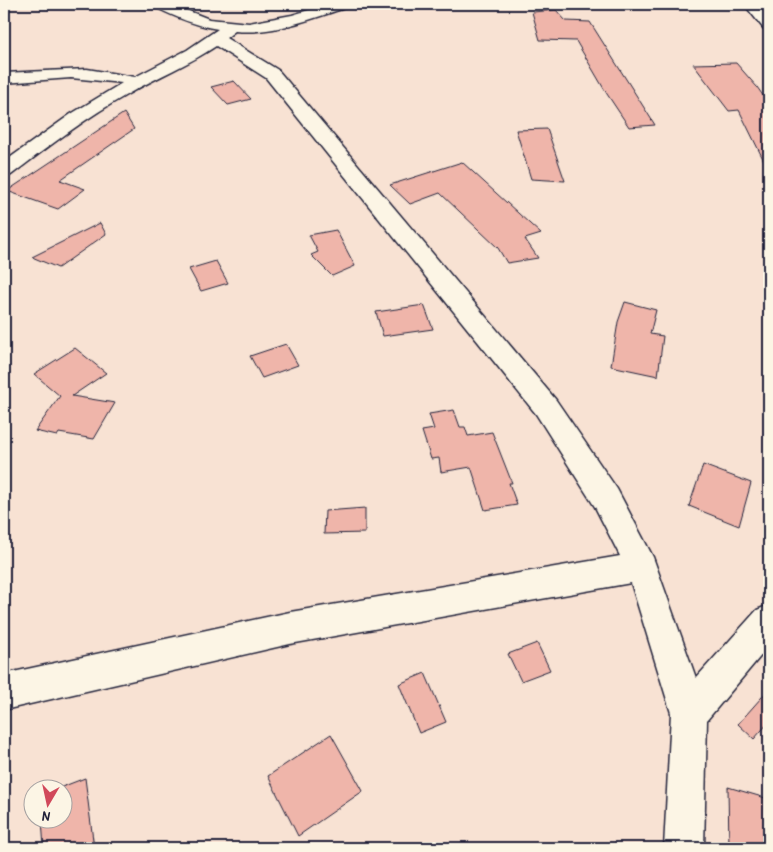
<svg xmlns="http://www.w3.org/2000/svg" width="773" height="852" font-family="'Patrick Hand',sans-serif">
<style>
.building{fill:#efb5aa;stroke:#22223b}
.lines{fill:none;stroke-linecap:round;stroke-linejoin:round}
.minor-casing{stroke:#22223b;stroke-width:3}
.minor{fill:#fcf5e5;fill-rule:evenodd}
</style>
<rect width="100%" height="100%" fill="#f8e2d3"/>
<filter id="ink" filterUnits="userSpaceOnUse"><feTurbulence type="fractalNoise" baseFrequency=".02" numOctaves="2"/><feDisplacementMap in="SourceGraphic" scale="10" xChannelSelector="R" yChannelSelector="G"/><feConvolveMatrix kernelMatrix="1 2 1 2 8 2 1 2 1" color-interpolation-filters="sRGB"/></filter>
<g filter="url(#ink)">
<path class="building" d="M556 10 566 21 590 22 655 125 629 127 607 94 576 41 540 40 532 12Z
M736 63 757 87 769 104V171L739 110 729 111 693 64Z
M234 81 251 99 228 105 211 87Z
M124 113 134 129 60 180 85 189 58 209 7 191Z
M547 129 565 181 531 179 516 130Z
M462 162 541 234 525 239 538 258 507 263 498 248 440 193 410 204 390 185Z
M100 223 106 234 58 268 32 257Z
M336 230 355 266 332 276 311 255 318 252 309 235Z
M216 261 228 283 201 291 189 269Z
M625 302 656 310 650 334 663 336 658 376 611 366 618 322Z
M424 305 433 329 383 336 376 312Z
M286 344 298 365 262 378 250 356Z
M75 348 106 373 72 396 115 403 94 439 59 433 57 436 35 431 60 396 34 374Z
M454 410 460 427H465L468 436 492 432 512 483H509L517 505 485 510 471 467 441 472 439 458 431 459 422 431 434 429 429 414Z
M703 465 751 483 739 526 689 506Z
M365 508V533L324 534 325 511Z
M537 643 550 670 521 681 508 654Z
M425 673 446 722 419 733 399 684Z
M769 689V722L754 739 738 724Z
M331 734 363 791 298 836 268 776Z
M85 778 94 848H44L42 820H62V790H54Z
M728 787 769 799V848H729Z"/>
<g class="lines">
<g class="minor-casing">
<path id="minor" d="M153 4H171L209 19 249 23 292 15 329 4H350L348 7C313 18 272 35 235 31L226 38 278 70 556 400 617 489 653 557 696 678 757 610 769 605V646L707 720 704 848H664L671 713 631 583 290 644 4 710V674L290 612 620 556 595 507 536 414 266 78 216 46C188 65 157 77 128 94 87 117 49 146 11 175L4 177V162L71 114 122 83 71 78 4 83V73L87 69 135 77 187 50 218 29C196 26 175 17 155 7Z
M744 4H758L769 17V30L764 29Z"/>
</g>
<use href="#minor" class="minor"/>
</g>
</g>
<rect width="773" height="852" fill="none" stroke="#fcf5e5" stroke-width="20"/>
<rect x="10" y="10" width="753" height="832" fill="none" stroke="#22223b" stroke-width="2" filter="url(#ink)"/>
<g transform="translate(48 804) rotate(189)"><circle r="24" fill="#fcf5e5" stroke="#a5a1a1"/>
<path d="M0-4L9 19L0 12L-9 19Z" fill="#d1495b"/>
<text y="-8" font-size="14" font-weight="bold" text-anchor="middle" fill="#22223b">N</text>
</g>
</svg>
